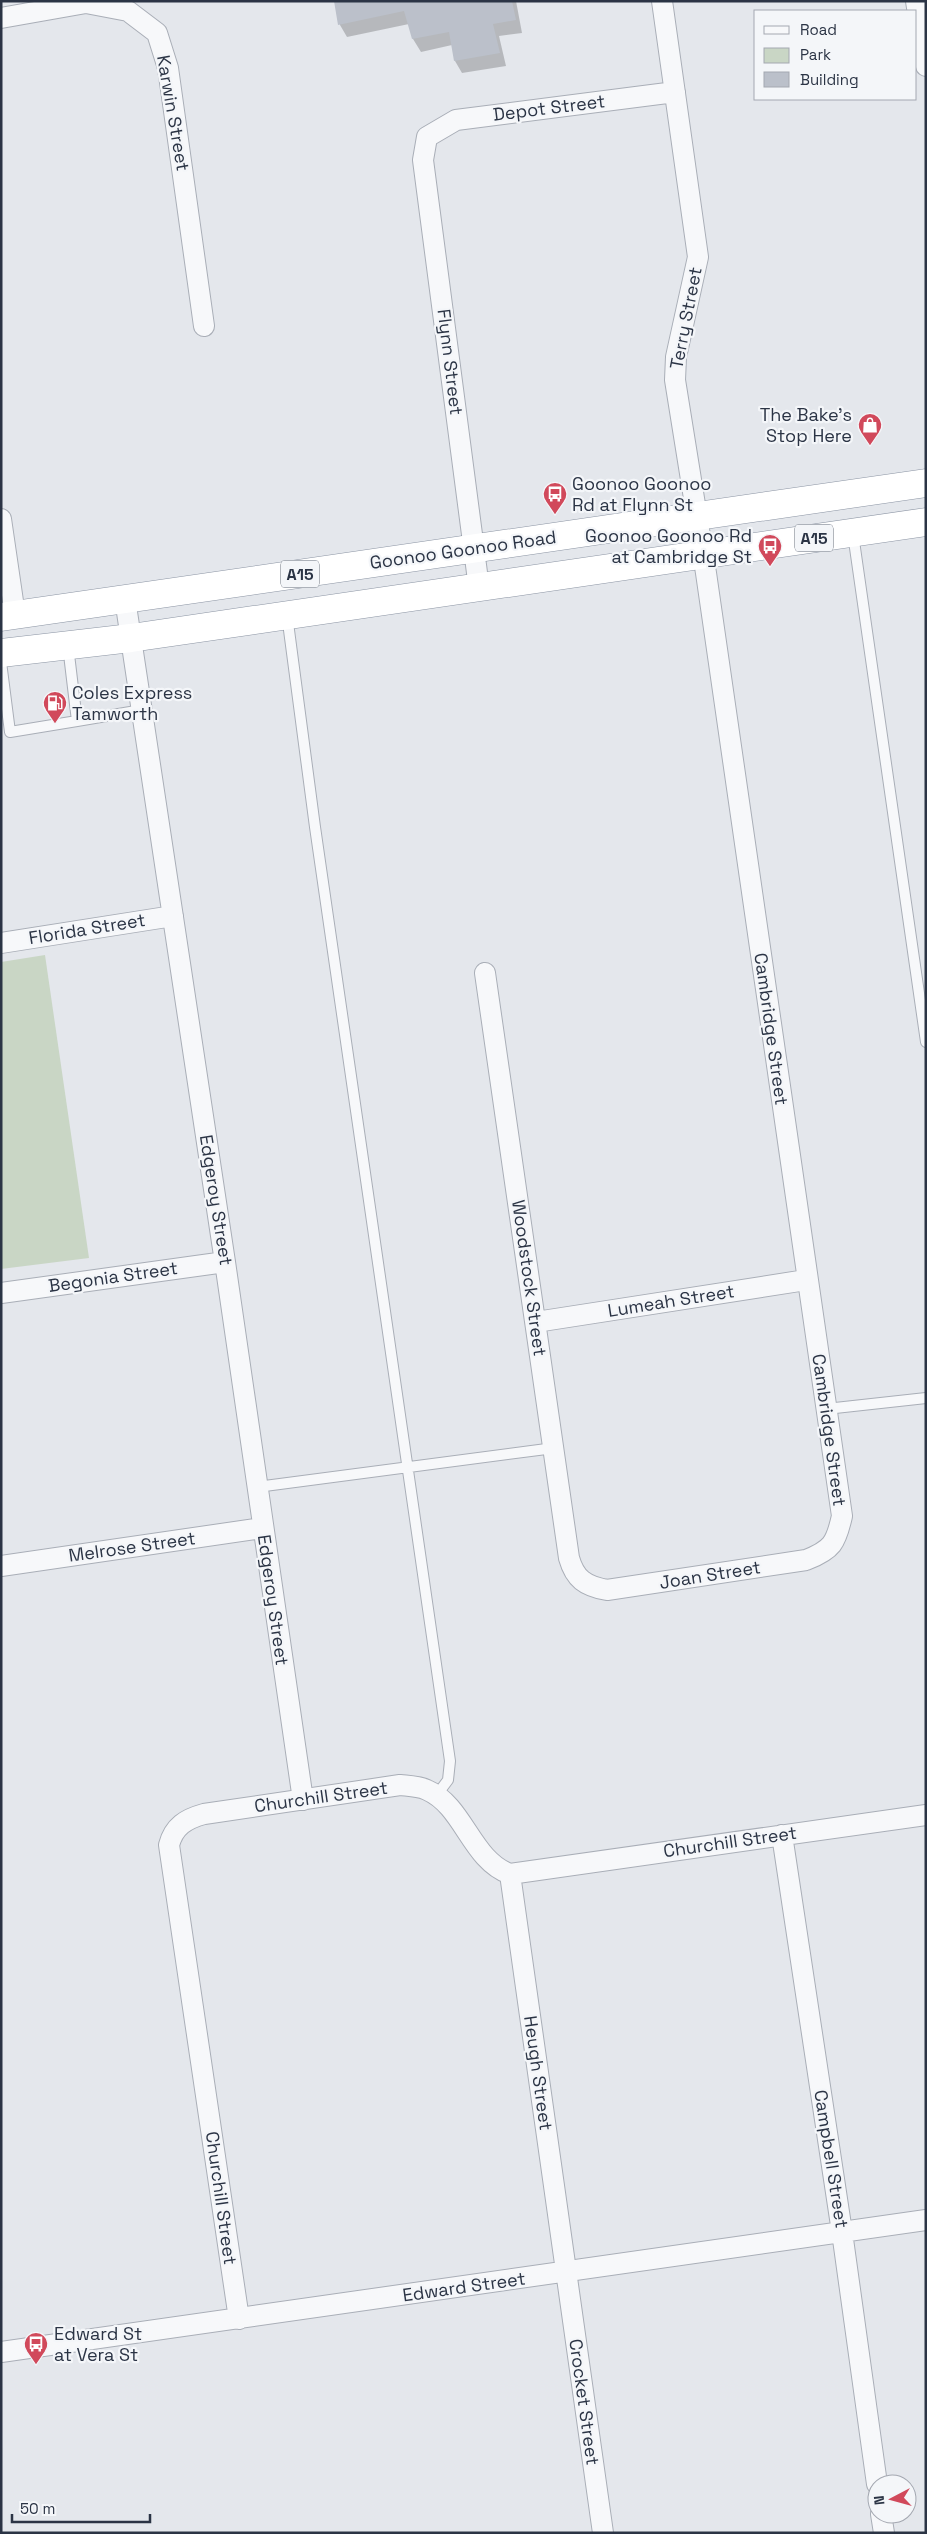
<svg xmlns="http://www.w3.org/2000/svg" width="927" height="2534" font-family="'Space Grotesk',sans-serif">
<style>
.green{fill:#c9d6c5}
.shadow{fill:#0003}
.building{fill:#bbc0ca}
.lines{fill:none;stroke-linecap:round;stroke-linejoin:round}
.lane-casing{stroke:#a9aeb7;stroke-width:12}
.street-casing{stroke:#a9aeb7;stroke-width:22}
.highway-casing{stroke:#8b94a3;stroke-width:29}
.lane{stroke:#f7f8fa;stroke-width:10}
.street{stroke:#f7f8fa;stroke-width:20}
.highway{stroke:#fff;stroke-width:28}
.labels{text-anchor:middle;stroke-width:4.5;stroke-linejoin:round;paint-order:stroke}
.shield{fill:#f4f6f9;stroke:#676e7b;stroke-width:1}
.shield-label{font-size:16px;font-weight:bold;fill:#2b3445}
.street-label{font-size:18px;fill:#2b3445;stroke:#f4f6f9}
.poi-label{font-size:18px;fill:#2b3445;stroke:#f4f6f9;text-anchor:start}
</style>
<rect width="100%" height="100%" fill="#e4e7ec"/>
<path class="green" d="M45 955 89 1258 1 1269V962Z"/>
<path class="shadow" d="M336 1H516L522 33 499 36 506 66 462 73 455 61 452 45 421 52 413 39 409 24 347 37 340 25Z"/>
<path class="building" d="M334 1H512L516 20 493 24 500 53 454 61 449 32 412 39 404 11 338 25Z"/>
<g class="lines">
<g class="lane-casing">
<path id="lane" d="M853 534 926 1042
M287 615 315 827 450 1761 448 1780 436 1796
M68 646 77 721 142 710
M1 662 10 732 77 721
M826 1409 926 1398
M257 1487 554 1448"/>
</g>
<g class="street-casing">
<path id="street" d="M916 1 926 66
M1 18 86 3 128 11 157 33 168 68 204 326
M1 519 15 615
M479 588 423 160 427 137 456 120 675 92
M125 599 225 1262 303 1800
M1 943 173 916
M485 973 569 1558C575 1579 585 1586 607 1590L806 1560C832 1550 836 1543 842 1516L706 573 675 380 676 357 698 257 662 1
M1 1293 225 1262
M536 1322 806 1280
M1 1566 262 1528
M782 1835 842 2232 877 2484
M510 1874 603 2533
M239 2319 169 1845C174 1826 186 1819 204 1814L400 1785C409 1786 419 1786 427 1790 464 1806 471 1860 510 1874L926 1815
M1 2352 926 2220
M881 2514 884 2533"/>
</g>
<g class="highway-casing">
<path id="highway" d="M1 617 926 483
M1 653 131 638 926 522"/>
</g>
<use href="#lane" class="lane"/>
<use href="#street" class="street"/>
<use href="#highway" class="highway"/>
</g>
<defs>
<g id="shop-pin" transform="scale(1.25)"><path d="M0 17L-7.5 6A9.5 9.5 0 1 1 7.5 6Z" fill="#d1495b" stroke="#f4f6f9"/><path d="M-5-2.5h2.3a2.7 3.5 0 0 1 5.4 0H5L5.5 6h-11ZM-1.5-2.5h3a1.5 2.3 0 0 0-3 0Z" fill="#fff"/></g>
<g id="bus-pin" transform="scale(1.25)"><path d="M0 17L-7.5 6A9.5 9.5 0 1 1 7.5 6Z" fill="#d1495b" stroke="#f4f6f9"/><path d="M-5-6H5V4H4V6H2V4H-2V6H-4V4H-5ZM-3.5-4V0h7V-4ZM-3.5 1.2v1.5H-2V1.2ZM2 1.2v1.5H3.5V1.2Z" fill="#fff"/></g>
<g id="fuel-pin" transform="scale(1.25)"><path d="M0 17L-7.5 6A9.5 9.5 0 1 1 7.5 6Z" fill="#d1495b" stroke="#f4f6f9"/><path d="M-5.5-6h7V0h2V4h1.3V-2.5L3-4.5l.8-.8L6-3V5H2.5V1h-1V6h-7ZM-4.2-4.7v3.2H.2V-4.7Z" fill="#fff"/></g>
</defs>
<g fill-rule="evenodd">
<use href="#shop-pin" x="870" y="425"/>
<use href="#bus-pin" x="555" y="494"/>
<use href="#bus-pin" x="770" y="546"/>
<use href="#fuel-pin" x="55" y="703"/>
<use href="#bus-pin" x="36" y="2344"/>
</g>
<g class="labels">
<g class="shield">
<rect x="795" y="524.5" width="38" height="27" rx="4"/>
<rect x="281" y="560.5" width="38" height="27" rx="4"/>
</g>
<g class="shield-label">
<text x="814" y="544">A15</text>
<text x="300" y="580">A15</text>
</g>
<g class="street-label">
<text transform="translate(549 108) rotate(-7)" y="6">Depot Street</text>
<text transform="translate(173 113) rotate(80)" y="6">Karwin Street</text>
<text transform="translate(686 318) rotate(-79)" y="6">Terry Street</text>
<text transform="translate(450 362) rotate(83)" y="6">Flynn Street</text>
<text transform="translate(463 550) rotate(-8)" y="6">Goonoo Goonoo Road</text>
<text transform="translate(87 929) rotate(-9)" y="6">Florida Street</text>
<text transform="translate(771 1029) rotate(82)" y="6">Cambridge Street</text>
<text transform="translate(216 1200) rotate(81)" y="6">Edgeroy Street</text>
<text transform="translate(113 1277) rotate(-8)" y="6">Begonia Street</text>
<text transform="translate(529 1278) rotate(82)" y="6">Woodstock Street</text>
<text transform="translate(671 1301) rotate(-9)" y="6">Lumeah Street</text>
<text transform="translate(829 1430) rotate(82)" y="6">Cambridge Street</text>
<text transform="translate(132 1547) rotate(-8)" y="6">Melrose Street</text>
<text transform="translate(710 1575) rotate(-9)" y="6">Joan Street</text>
<text transform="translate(273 1600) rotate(82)" y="6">Edgeroy Street</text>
<text transform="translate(321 1797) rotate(-8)" y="6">Churchill Street</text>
<text transform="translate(730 1842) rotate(-8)" y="6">Churchill Street</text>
<text transform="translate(538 2073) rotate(82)" y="6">Heugh Street</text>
<text transform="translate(831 2159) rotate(81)" y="6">Campbell Street</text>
<text transform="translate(221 2198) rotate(82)" y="6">Churchill Street</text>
<text transform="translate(464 2287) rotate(-8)" y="6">Edward Street</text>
<text transform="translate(584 2402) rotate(82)" y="6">Crocket Street</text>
</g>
<g class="poi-label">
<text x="852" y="421" text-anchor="end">The Bake's<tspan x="852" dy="21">Stop Here</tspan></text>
<text x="572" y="490">Goonoo Goonoo<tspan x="572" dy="21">Rd at Flynn St</tspan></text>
<text x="752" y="542" text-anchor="end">Goonoo Goonoo Rd<tspan x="752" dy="21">at Cambridge St</tspan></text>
<text x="72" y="699">Coles Express<tspan x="72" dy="21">Tamworth</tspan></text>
<text x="54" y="2340">Edward St<tspan x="54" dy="21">at Vera St</tspan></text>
</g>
</g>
<rect width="927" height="2534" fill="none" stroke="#2b3445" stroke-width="5"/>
<rect x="754" y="10" width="162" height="90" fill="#f4f6f9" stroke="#a4a8b1"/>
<rect x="764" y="26" width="25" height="8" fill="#f7f8fa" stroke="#a4a8b1"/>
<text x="800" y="35" font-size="15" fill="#2b3445">Road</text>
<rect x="764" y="48" width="25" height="15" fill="#c9d6c5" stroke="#a4a8b1"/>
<text x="800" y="60" font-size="15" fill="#2b3445">Park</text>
<rect x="764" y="72" width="25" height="15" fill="#bbc0ca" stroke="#a4a8b1"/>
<text x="800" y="85" font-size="15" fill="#2b3445">Building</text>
<g transform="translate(892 2499) rotate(264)"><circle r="24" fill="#f4f6f9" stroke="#a4a8b1"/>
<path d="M0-4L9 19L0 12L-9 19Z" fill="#d1495b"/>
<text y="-8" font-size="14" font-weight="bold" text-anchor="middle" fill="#2b3445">N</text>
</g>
<path d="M12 2514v8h138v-8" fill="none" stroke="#2b3445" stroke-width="2.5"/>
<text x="20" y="2514" font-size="15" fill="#2b3445" stroke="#f4f6f9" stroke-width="4" paint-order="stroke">50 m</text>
</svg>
